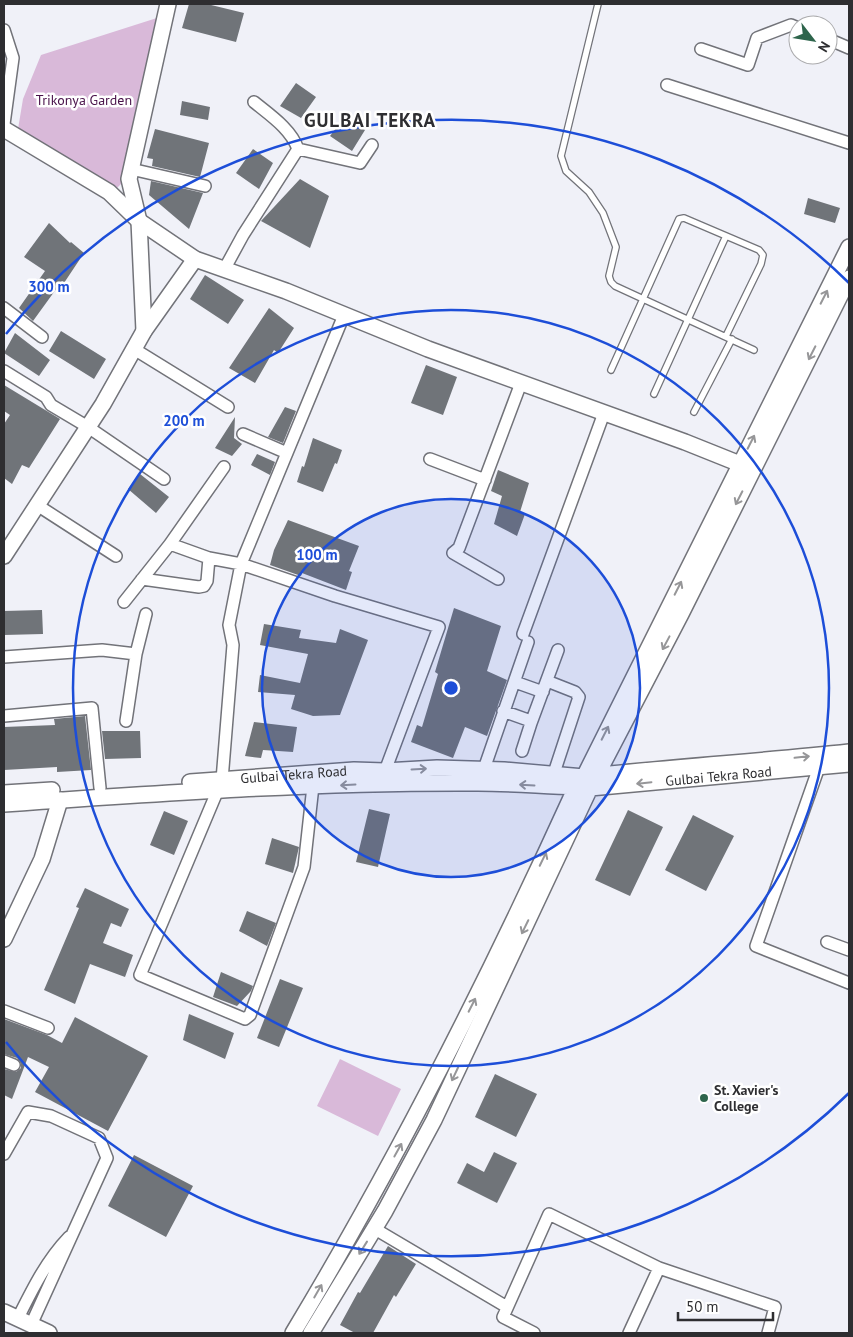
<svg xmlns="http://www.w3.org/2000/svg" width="853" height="1337" font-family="'PT Sans',sans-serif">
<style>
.green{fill:#d9b9d9}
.building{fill:#707479}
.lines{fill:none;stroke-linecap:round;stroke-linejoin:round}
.lane-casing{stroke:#727379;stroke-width:8}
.street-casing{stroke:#727379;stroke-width:14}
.secondary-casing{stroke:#727379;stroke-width:18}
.lane{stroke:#fff;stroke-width:5.5}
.street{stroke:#fff;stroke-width:11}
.secondary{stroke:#fff;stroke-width:15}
.oneway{stroke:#969698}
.ring{fill:none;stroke:#1d4ed8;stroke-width:2.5}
.poi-dot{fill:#2e654c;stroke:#fff;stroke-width:2}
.labels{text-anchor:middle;stroke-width:5;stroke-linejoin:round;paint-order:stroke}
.park-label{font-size:14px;fill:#49124a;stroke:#fff}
.street-label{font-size:14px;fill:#2e2e31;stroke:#fff}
.poi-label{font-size:14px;font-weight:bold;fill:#2e2e31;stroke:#fff;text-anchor:start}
.district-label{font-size:19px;font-weight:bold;letter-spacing:1px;fill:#2e2e31;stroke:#fff}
.centre{fill:#1d4ed8;stroke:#fff;stroke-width:2.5}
.ring-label{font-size:15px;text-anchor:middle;font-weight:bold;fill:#1d4ed8;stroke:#fff;stroke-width:5;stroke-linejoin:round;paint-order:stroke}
</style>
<rect width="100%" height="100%" fill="#f0f1f8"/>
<path class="green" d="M160 17 125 180 117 188 18 129 23 99 41 55Z
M340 1059 401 1089 378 1136 317 1106Z"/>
<path class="building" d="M189 4H207L244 13 236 42 182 28Z
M296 83 316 97 301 118 280 106Z
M182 101 210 107 208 120 180 115Z
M344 118 365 130 352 151 330 136Z
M155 129 209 143 200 177 152 166 153 159 147 158Z
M253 149 273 163 259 189 236 173Z
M300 179 329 196 310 248 261 221Z
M151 181 203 193 189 229 149 195Z
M808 198 840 208 835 223 804 214Z
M49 223 70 243 71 242 84 253 64 283 62 281 33 321 19 308 45 271 24 257Z
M205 275 244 300 228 324 190 299Z
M269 308 294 328 278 353 274 350 255 383 229 368Z
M61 331 106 359 94 379 49 351Z
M15 333 50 360 39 376 4 353Z
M426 365 457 377 443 415 411 403Z
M4 385 60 419 29 468 22 465 12 484 4 478V424L10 415 4 411Z
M285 407 296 411 283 443 268 437Z
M235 417 234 438 242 444 232 456 215 448Z
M313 438 342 450 337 464 335 463 323 492 297 482 302 466 304 467Z
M257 454 275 462 270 475 251 465Z
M498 470 529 483 520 512 525 514 517 536 494 524 502 496 491 491Z
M140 474 169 497 156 513 128 489Z
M288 520 359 546 349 571 352 572 346 590 302 573 301 576 270 565 274 550Z
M454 608 501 626 487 671 507 680 487 736 465 727 453 758 411 742 417 725 422 727 438 674 435 672Z
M42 610 43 634 4 635V611Z
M264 624 301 630 299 638 336 643 340 629 368 640 340 715 313 716 291 709 295 695 258 692 260 675 300 683 308 654 260 645Z
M85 716 91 770 57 772V767L4 770V727L55 725 54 719Z
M254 722 297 727 293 752 263 750 261 758 245 756Z
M102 731H140L141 758 105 759Z
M369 809 390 814 378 867 356 862Z
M628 810 663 827 630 896 595 880Z
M164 811 188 821 174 855 150 845Z
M693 815 734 836 706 891 665 870Z
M272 838 299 847 293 873 265 864Z
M85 888 129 909 121 927 111 923 103 943 133 955 125 977 90 964 75 1004 44 990 79 908 76 907Z
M247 911 276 923 267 946 239 931Z
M221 972 253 986 251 991 237 1006 213 997Z
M280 979 303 988 279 1047 257 1038Z
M189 1014 234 1033 225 1059 183 1040Z
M75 1017 148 1056 108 1131 35 1092 49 1067 28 1057 12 1099 4 1095V1069L16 1072 21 1068V1064L17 1058 4 1054V1019L47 1035 62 1043Z
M495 1074 537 1094 516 1137 475 1117Z
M494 1152 517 1163 497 1203 457 1183 467 1163 484 1172Z
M134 1155 193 1186 166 1237 108 1206Z
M388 1246 416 1264 396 1297 394 1295 373 1333H355L340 1325 358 1292 360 1293Z"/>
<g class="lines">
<g class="lane-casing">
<path id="lane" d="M598 4 561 156 566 171 589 192 603 213 616 247 609 276 611 282 615 286 754 350
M611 370 679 219 684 218 759 250 763 255 761 264 726 336
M654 394 726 236
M694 412 732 339"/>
</g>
<g class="street-casing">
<path id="street" d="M4 30 13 58 4 124
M828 39 849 48
M701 49 748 65 757 38 791 25 798 28
M667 85 849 143
M254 102C270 115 291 129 298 149L360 163 372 145
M131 169 205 186
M225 268 243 235 298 149
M4 308 42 337
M134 349 228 407
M4 371 46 397 51 405 88 427 164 479
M243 434 287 453
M430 459 485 480
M224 467 170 544 209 558 241 564 335 596 439 627 385 771
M37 505 116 556
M142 579 199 587 204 586 207 581 209 558
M498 579 453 553 459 548 521 383
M124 602 170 544
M523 634 604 413
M136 654 146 614
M4 657 102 650 136 654 126 721
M547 681 575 692 579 697 554 773
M515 682 543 692
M503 711 528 720 531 723 522 751
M4 716 92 708 100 788
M531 723 558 650
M819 767 756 946 849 983
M484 769 528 642
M313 786 304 867 250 1015 245 1019 140 975 222 780 233 645 229 625 241 564 344 315
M827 942 849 950
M4 1011 48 1028
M4 1061 14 1065
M4 1154 28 1112 51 1116 99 1138 107 1158 31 1325
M375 1229 507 1307
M659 1268 775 1307 768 1333
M18 1318C32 1290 46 1261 69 1237
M534 1333 503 1317 549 1214 659 1268 629 1333"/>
</g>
<g class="secondary-casing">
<g id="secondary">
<path d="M4 129 109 192 139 221 195 259 286 291 428 349 685 442 750 468"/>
<path d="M849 278 681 614 597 775 590 788 576 787 584 777 601 775C684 766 767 761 849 752"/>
<path d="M144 331 139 221 129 179 168 4"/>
<path d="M4 556 103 404 144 331 195 259"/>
<path id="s1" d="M190 782 354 770 385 771 437 768 504 770 584 777 849 247"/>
<path d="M4 793 52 790"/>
<path d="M4 804C161 793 320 782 478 783 510 783 543 786 576 787 491 974 399 1157 293 1333"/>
<path d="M4 939 42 859 60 800"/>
<path d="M4 1312 49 1333"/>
<path id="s2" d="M311 1333 385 1211 434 1120 590 788 849 764"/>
</g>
</g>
<use href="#lane" class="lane"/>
<use href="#street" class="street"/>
<use href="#secondary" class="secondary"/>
</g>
<defs><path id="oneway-shaft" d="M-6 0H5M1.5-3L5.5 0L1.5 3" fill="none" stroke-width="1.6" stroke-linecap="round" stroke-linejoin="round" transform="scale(1.25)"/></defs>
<g class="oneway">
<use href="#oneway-shaft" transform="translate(824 297) rotate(-63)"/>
<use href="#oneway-shaft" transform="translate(812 353) rotate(117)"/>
<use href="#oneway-shaft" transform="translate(751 442) rotate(-63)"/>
<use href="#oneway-shaft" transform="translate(739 498) rotate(117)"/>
<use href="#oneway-shaft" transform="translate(678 588) rotate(-63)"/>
<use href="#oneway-shaft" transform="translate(666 643) rotate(118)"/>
<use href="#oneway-shaft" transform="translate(605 733) rotate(-63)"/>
<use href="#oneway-shaft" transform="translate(802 757) rotate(-6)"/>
<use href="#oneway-shaft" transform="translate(419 769) rotate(-3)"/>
<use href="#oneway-shaft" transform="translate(644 783) rotate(174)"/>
<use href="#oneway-shaft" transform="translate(348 785) rotate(177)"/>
<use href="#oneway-shaft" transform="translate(527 785) rotate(-177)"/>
<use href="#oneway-shaft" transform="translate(543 859) rotate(-64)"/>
<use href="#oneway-shaft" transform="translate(525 927) rotate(116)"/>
<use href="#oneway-shaft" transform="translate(472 1005) rotate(-63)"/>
<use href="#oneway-shaft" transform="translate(455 1074) rotate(115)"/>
<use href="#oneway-shaft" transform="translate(398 1150) rotate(-61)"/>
<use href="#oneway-shaft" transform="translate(363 1248) rotate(122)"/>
<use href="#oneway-shaft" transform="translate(318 1291) rotate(-60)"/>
</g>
<circle cx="451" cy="688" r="189" fill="#1d4ed8" fill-opacity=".12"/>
<g class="ring">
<circle cx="451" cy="688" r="189"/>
<circle cx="451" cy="688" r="378"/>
<path d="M849 1093A568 568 0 0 1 6 1042M6 334A568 568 0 0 1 849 283"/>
</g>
<circle class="poi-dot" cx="704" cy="1098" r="5"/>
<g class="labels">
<g class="park-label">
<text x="84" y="105">Trikonya Garden</text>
</g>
<g class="street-label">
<text dy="5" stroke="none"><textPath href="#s1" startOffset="104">Gulbai Tekra Road</textPath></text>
<text dy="5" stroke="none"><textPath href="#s2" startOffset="742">Gulbai Tekra Road</textPath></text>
</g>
<g class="poi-label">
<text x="714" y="1095">St. Xavier's<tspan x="714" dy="16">College</tspan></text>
</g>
<g class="district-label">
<text x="370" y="127">GULBAI TEKRA</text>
</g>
</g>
<circle cx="451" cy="688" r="8" class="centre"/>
<g class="ring-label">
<text x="49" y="292">300 m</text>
<text x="184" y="426">200 m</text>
<text x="317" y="560">100 m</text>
</g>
<rect width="853" height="1337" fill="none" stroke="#2e2e31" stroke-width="10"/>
<g transform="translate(813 40) rotate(121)"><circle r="24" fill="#ffffff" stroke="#ababad"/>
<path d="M0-4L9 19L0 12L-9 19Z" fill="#2e654c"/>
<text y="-8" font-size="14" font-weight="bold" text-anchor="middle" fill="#2e2e31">N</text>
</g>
<path d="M678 1312v8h95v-8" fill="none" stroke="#2e2e31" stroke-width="2.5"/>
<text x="686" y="1312" font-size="15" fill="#2e2e31" stroke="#ffffff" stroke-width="4" paint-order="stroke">50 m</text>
</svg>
